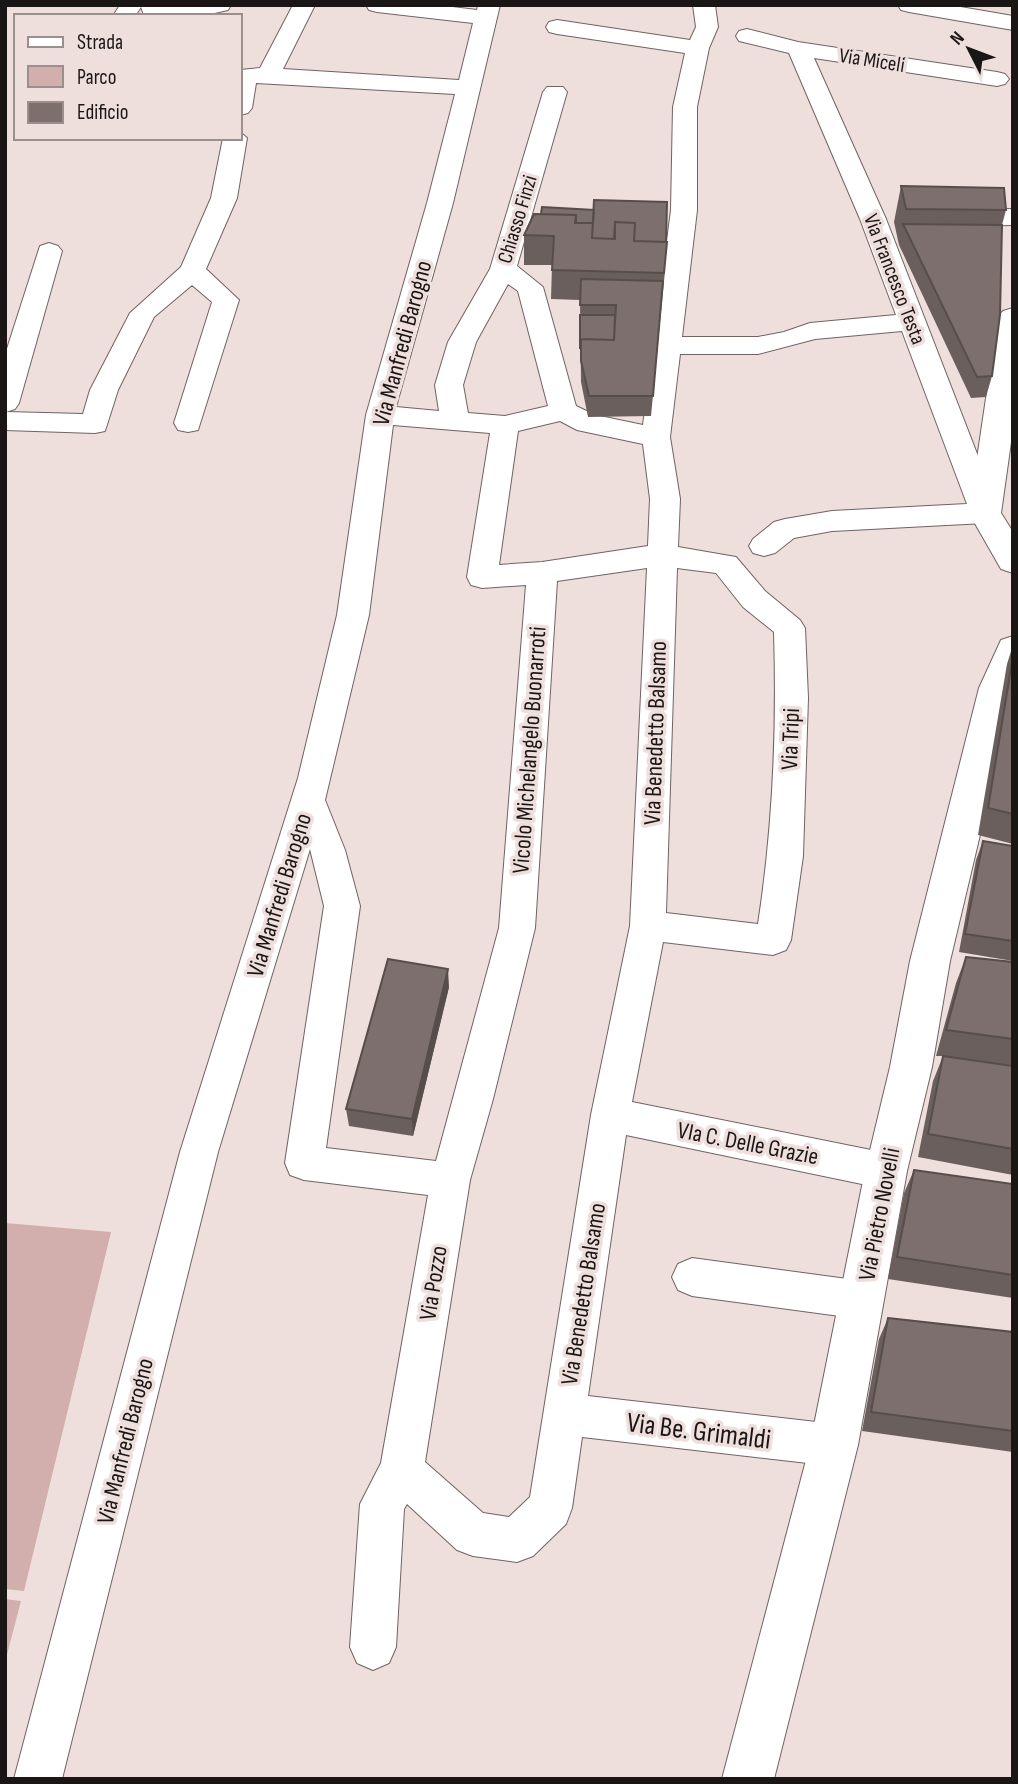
<svg xmlns="http://www.w3.org/2000/svg" width="1018" height="1784" font-family="'Sofia Sans Condensed',sans-serif">
<style>
.green{fill:#d2aeac}
.lines{fill:none;stroke-linecap:round;stroke-linejoin:round}
.street-casing{stroke:#706362;stroke-width:2}
.secondary-casing{stroke:#706362;stroke-width:2}
.street{fill:#fff;fill-rule:evenodd}
.secondary{fill:#fff;fill-rule:evenodd}
.wall{fill:#6b5f5e}
.shaded-wall{fill:#574e4c}
.building{fill:#7c6f6d;stroke:#574e4c;stroke-width:2}
.labels{text-anchor:middle;stroke-width:7;stroke-linejoin:round;paint-order:stroke}
.far-street-label{font-size:21px;fill:#1b1616;stroke:#eedfdd}
.street-label{font-size:24px;fill:#1b1616;stroke:#eedfdd}
.near-street-label{font-size:28px;fill:#1b1616;stroke:#eedfdd}
</style>
<rect width="100%" height="100%" fill="#eedfdd"/>
<path class="green" d="M5 1223 111 1232 24 1591 5 1589Z
M5 1599 21 1601 5 1662Z"/>
<g class="lines">
<g class="street-casing">
<path id="street" d="M120 5H231L228 10 201 16H148L144 15 141 7 135 16H113Z
M293 5H315L283 69 459 80 473 23 377 12 369 10 366 5H436L477 10 478 5H500L453 203 396 407 439 411 435 385 448 342 490 269 543 92 547 87H563L567 92 517 266 543 287 576 406 595 415 643 425 671 210 673 107 685 53 557 34 549 32 546 27 549 22 557 20 690 40 696 27 693 5H715L718 27 709 48 697 107V210L682 337H758L784 332 810 323 896 315 860 219 789 53 739 41 736 36 739 31 747 29 798 42 997 72 1005 74 1009 79 1005 84 997 86 814 58 886 219 1000 513 995 520 985 523 832 531 794 538 775 553 764 556 753 553 749 546 753 539 774 522 785 519 832 511 967 504 902 331 815 339 758 354H680L670 437 680 499 678 547 736 557 765 591 800 620 805 628 808 698 803 856 791 940 786 950 773 955 663 942 632 1102 886 1153 900 1159 906 1171 900 1183 886 1189 626 1135 588 1396 834 1424 849 1430 855 1445 849 1460 834 1466 582 1437 572 1508 566 1524 533 1556 517 1562 473 1556 457 1550 407 1504 404 1509 396 1647 389 1663 373 1670 357 1663 350 1647 360 1504 381 1463 428 1195 304 1180 290 1175 285 1163 324 906 310 849 218 1152 62 1779H14L180 1152 298 778 337 615 366 415 427 203 455 94 256 83 252 108 248 113 240 115V70L260 68ZM508 284 518 291 548 406 505 416 468 413 463 385 476 342ZM560 421 577 430 643 444 650 499 648 546 542 562 499 565 518 431ZM393 425 490 433 467 577 471 585 482 588 526 585 499 928 436 1161 326 1148 360 906 345 850 325 800 369 615ZM647 568 630 926 591 1115 530 1497 509 1517 483 1513 425 1462 470 1180 493 1099 535 928 557 581ZM677 568 716 573 743 607 774 632C777 730 773 827 758 924L666 913Z
M898 5H949L1013 16V30L909 12 901 10Z
M240 132 247 138 237 198 206 269 239 300 198 430 188 432 178 430 174 423 212 302 192 285 154 317 118 390 105 431 95 433 5 430V355L40 246 49 243 58 246 62 251 19 403 15 409 6 412 83 414 90 390 130 313 181 267 211 198 223 138H240Z
M1013 209V225L957 226 948 223 944 218 948 213 957 210Z
M692 1258 862 1281 876 1286 882 1300 876 1314 862 1319 692 1296 678 1290 672 1277 678 1264Z"/>
</g>
<g class="secondary-casing">
<path id="secondary" d="M1013 308V428L1001 513 1013 532V573L1001 569 969 513 998 317 1003 311Z
M1013 636V696L950 961 932 1067 907 1171 858 1445 774 1779H722L810 1445 865 1171 890 1067 910 961 979 688 1001 640Z"/>
</g>
<use href="#street" class="street"/>
<use href="#secondary" class="secondary"/>
</g>
<path class="wall" d="M901 186 1006 210 1002 225 992 376 986 397 971 398 899 245 894 222Z
M534 214 665 271 651 416 588 417 581 382 580 300 551 299 552 265H524V235Z
M1013 645V844L978 835 1007 664Z
M983 841 1013 846V961L959 952 976 860Z
M966 957 1013 962V1175L918 1157 933 1081 943 1056H936L956 983Z
M449 987 413 1136 349 1126 346 1109Z
M914 1170 1013 1184V1298L888 1279 904 1193Z
M888 1318 1013 1332V1452L862 1431 879 1339Z"/>
<path class="shaded-wall" d="M448 969 449 987 413 1136 412 1119Z"/>
<path class="building" d="M901 186 1004 188 1006 210 906 209Z
M594 200 667 202 666 242 634 241 635 223 615 222 614 239 592 238Z
M542 207 594 210 593 223H576V215L541 214Z
M534 214 576 215 575 223H593L592 238 615 239V222L635 223 634 241 667 242 664 273 552 270 554 236 524 235Z
M903 224 1002 225 1000 315 992 376 977 377Z
M581 279 663 281 653 396H589L581 361V339L614 340 616 305H580Z
M580 315H615L614 340 581 339 580 349Z
M1013 656V814L988 808Z
M983 841 1013 846V941L965 934Z
M966 957 1013 962V1039L946 1030Z
M388 959 448 969 412 1119 346 1109Z
M943 1056 1013 1066V1149L928 1134Z
M914 1170 1013 1184V1275L897 1257Z
M888 1318 1013 1332V1431L871 1412Z"/>
<g class="labels">
<g class="far-street-label">
<text transform="translate(872 60) rotate(9)" y="7">Via Miceli</text>
<text transform="translate(517 219) rotate(-73)" y="7">Chiasso Finzi</text>
<text transform="translate(895 279) rotate(69)" y="7">Via Francesco Testa</text>
</g>
<g class="street-label">
<text transform="translate(402 343) rotate(-75)" y="8">Via Manfredi Barogno</text>
<text transform="translate(655 733) rotate(-88)" y="8">Via Benedetto Balsamo</text>
<text transform="translate(790 739) rotate(-88)" y="8">Via Tripi</text>
<text transform="translate(529 750) rotate(-86)" y="8">Vicolo Michelangelo Buonarroti</text>
<text transform="translate(279 895) rotate(-73)" y="8">Via Manfredi Barogno</text>
<text transform="translate(748 1143) rotate(11)" y="8">VIa C. Delle Grazie</text>
<text transform="translate(879 1214) rotate(-79)" y="8">Via Pietro Novelli</text>
<text transform="translate(433 1283) rotate(-81)" y="8">Via Pozzo</text>
<text transform="translate(583 1294) rotate(-81)" y="8">Via Benedetto Balsamo</text>
<text transform="translate(125 1441) rotate(-76)" y="8">Via Manfredi Barogno</text>
</g>
<g class="near-street-label">
<text transform="translate(699 1430) rotate(7)" y="10">Via Be. Grimaldi</text>
</g>
</g>
<rect width="1018" height="1784" fill="none" stroke="#1b1616" stroke-width="14"/>
<rect x="14" y="14" width="228" height="126" fill="#eedfdd" stroke="#9a8f8d" stroke-width="2"/>
<rect x="28" y="37" width="35" height="10" fill="#ffffff" stroke="#9a8f8d" stroke-width="2"/>
<text x="77" y="49" font-size="21" fill="#1b1616">Strada</text>
<rect x="28" y="66" width="35" height="21" fill="#d2aeac" stroke="#9a8f8d" stroke-width="2"/>
<text x="77" y="84" font-size="21" fill="#1b1616">Parco</text>
<rect x="28" y="102" width="35" height="21" fill="#7c6f6d" stroke="#9a8f8d" stroke-width="2"/>
<text x="77" y="119" font-size="21" fill="#1b1616">Edificio</text>
<g transform="translate(969 49) rotate(312)" stroke="#eedfdd" stroke-width="5" paint-order="stroke">
<path d="M0-5L12 26L0 18L-12 26Z" fill="#1b1616"/>
<text y="-10" font-size="19" font-weight="bold" text-anchor="middle" fill="#1b1616">N</text>
</g>
</svg>
